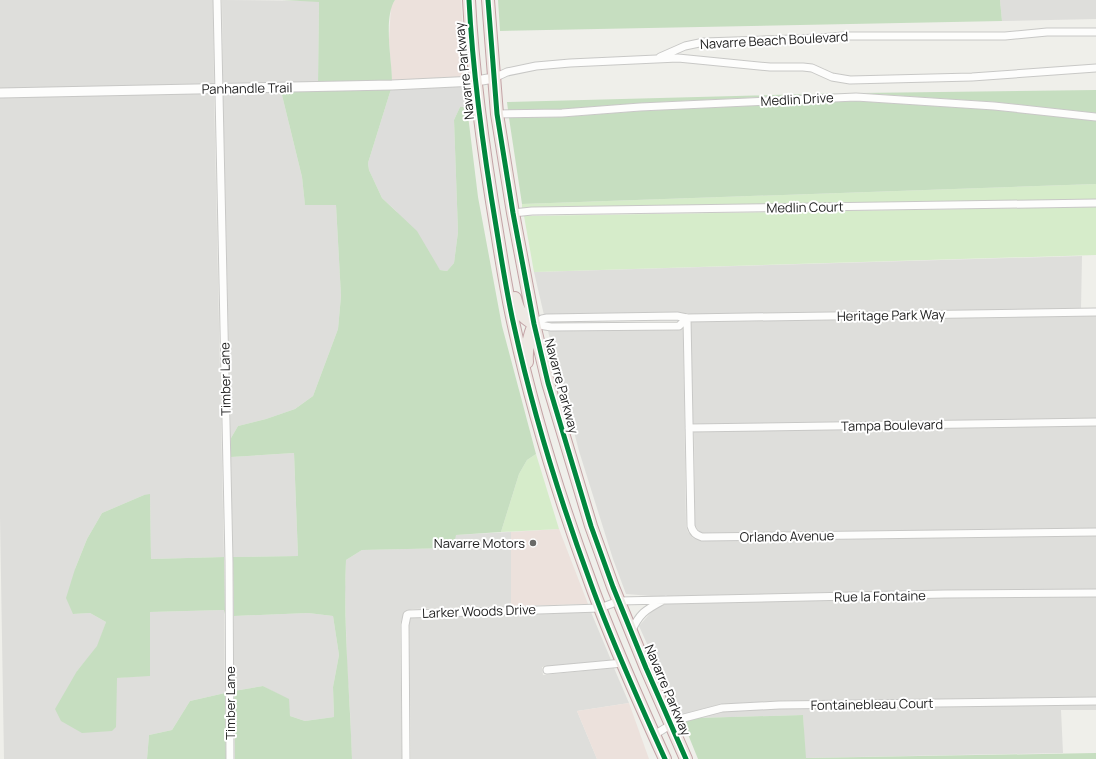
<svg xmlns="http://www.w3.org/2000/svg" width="1096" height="759" font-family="Manrope,sans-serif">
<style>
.residential{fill:#dededb}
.commercial{fill:#ece1dc}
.religious{fill:#dddddb}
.grass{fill:#d6ecca}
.forest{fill:#c6dec0}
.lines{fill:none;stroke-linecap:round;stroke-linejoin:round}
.minor-casing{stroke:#c8c8c6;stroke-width:9}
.tertiary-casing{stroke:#c8c8c6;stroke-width:11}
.trunk-casing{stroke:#c4a3a6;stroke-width:14}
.minor{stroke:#fdfdfc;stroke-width:7}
.tertiary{stroke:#fdfdfc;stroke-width:9}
.trunk{stroke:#eee8e3;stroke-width:12}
.cycleway-casing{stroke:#fff;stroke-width:8}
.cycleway{stroke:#00873e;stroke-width:5}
.poi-dot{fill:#696967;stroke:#fff;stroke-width:1.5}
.labels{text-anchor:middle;stroke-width:4;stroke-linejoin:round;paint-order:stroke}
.street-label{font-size:13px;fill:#212121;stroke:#fff}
.poi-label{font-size:13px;fill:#212121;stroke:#fff;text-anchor:end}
</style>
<rect width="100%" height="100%" fill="#efefea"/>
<path class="residential" d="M0 0H213L214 84 0 89Z
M222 0 319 1 318 83 223 84Z
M1000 0H1096V19L1002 21Z
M281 91 302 177 305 204 336 205 341 296 338 329 313 396 295 409 266 419 238 426 231 438 223 92Z
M214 92 224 557 151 559 150 495H144L102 513 87 539 75 569 73 614 90 613 106 622 98 646 77 671 116 727V678L150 675V612L224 610 225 693 190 701 172 730 149 735 147 759H4L0 517V97Z
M1082 256 1081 309 691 314 676 312 544 315 534 272Z
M1096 316V418L693 424 691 322Z
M683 328 686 526 688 532 693 538 703 541 1096 536V589L945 590 667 596 666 595 663 597 626 594 613 559 579 451 548 331 679 330Z
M1096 426V528L703 533 700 532 695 526 694 431Z
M294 453 298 556 233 557 231 457Z
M511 532V606L412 609 404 612 400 625 402 759H352L350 711 347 668 345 588 346 560 362 550 453 548 455 535Z
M1096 597V697L778 701 721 704 679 715 639 626 653 610 665 604 945 598Z
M591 612 611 660 542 667 543 675 614 668 629 703 577 711 597 759H411L409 625 411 617Z
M308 613 333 616 339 655 333 687 334 717 305 721 290 716 287 699 263 686 234 691V616Z
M1096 704V710H1061L1063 753 805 758 803 715 697 718 722 712 779 708Z"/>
<path class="commercial" d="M395 0H461L465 77 392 81 389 40 391 6Z
M559 529 588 604 511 606V532Z
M629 703 649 759H597L577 711Z"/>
<path class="religious" d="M466 85 467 107H460L454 120 458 232 454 263 447 271 440 270 396 211 382 198 369 170 368 163 391 89Z"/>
<path class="grass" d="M1096 184V200L522 208V204Z
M1096 207V255L534 272 524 216Z
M536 454 559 529 501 532 519 474 527 460Z"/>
<path class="forest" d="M282 0H395C383 18 392 60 392 81L318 83 319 2Z
M498 0H1000L1002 21 500 31Z
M391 89 368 163 369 170 382 198 417 231 440 270 447 271 454 263 458 232 454 120 460 107H467L478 197 502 326 536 454 527 460 519 474 501 532 456 535 453 548 362 550 346 560C343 626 350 693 352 759H235L234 691 263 686 289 699 290 716 305 721 334 717 333 687 339 655 333 616 308 613 234 616 233 557 298 556 294 453 231 457V438L238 426 266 419 295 409 313 396 338 329 341 296 336 205H305L302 177 281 91Z
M1096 90V113L995 102 860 93Z
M846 93 640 103 562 109 508 110 507 102Z
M856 101 994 110 1096 121V184L522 204 509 118 562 117 641 111Z
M150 494 151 559 224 557 225 614 224 610 150 612V676L117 678 116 727 112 731 82 733 61 721 55 709 77 671 97 646 106 622 90 613 73 614 66 598 75 569 87 539 102 513 144 495Z
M225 693 226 759H147L149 735 172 730 190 701Z
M803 715 806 758 1096 753V759H698L683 722 697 718Z"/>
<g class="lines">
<g class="minor-casing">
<path id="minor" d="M217 0 229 562 230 759
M660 57 685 46 704 42 820 38 843 36H1005L1047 32H1096
M494 78 507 72 536 66 570 63 678 58 770 67H803L812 68 832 77 850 80 972 77 1096 68
M497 114 562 113 640 107 856 97 994 106 1096 117
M513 213 532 211 1096 203
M687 318 691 526C693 533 696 535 702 537L1096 532
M534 324 542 319 547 318 677 316 687 318 1096 312
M534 324 551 327 679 326 687 318
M689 428 1096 422
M631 632C639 614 645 610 662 601
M547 670 623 663
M654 735 680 719 722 708 779 705 1096 701
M406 759 405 625 407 615 409 614 600 608 619 601 945 594 1096 593"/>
</g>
<g class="tertiary-casing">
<path id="tertiary" d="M0 93 392 85 476 81 494 78"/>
</g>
<g class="trunk-casing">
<path id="trunk" d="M469 0C473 78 484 155 497 232 502 263 507 295 514 326 533 413 560 500 591 584 612 642 639 702 665 759
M488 0 497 114 513 213 534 324 548 383 591 526 613 587 646 668 686 759
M515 298C519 313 521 316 534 324 529 336 526 349 527 362"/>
</g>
<use href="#minor" class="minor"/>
<use href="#tertiary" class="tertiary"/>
<use href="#trunk" class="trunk"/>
<g class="cycleway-casing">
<path id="cycleway" d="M469 0C473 78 484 155 497 232 502 263 507 295 514 326 533 413 560 500 591 584 612 642 639 702 665 759
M488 0 497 114 513 213 534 324 548 383 591 526 613 587 646 668 686 759"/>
</g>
<use href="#cycleway" class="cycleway"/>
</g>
<circle class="poi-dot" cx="533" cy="543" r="4"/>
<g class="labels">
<g class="street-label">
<text transform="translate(774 40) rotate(-3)" y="5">Navarre Beach Boulevard</text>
<text transform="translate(464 71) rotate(-96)" y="5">Navarre Parkway</text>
<text transform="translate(247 88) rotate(-1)" y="5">Panhandle Trail</text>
<text transform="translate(797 99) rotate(-3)" y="5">Medlin Drive</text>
<text transform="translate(805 207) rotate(-1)" y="5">Medlin Court</text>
<text transform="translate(891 315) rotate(-1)" y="5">Heritage Park Way</text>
<text transform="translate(225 379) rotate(-91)" y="5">Timber Lane</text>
<text transform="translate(562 386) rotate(75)" y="5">Navarre Parkway</text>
<text transform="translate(892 425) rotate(-1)" y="5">Tampa Boulevard</text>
<text transform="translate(787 536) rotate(-1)" y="5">Orlando Avenue</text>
<text transform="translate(880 596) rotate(-1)" y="5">Rue la Fontaine</text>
<text transform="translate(479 611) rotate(-2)" y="5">Larker Woods Drive</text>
<text transform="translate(668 690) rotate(67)" y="5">Navarre Parkway</text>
<text transform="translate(230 703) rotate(-90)" y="5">Timber Lane</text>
<text transform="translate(872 704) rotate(-1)" y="5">Fontainebleau Court</text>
</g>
<g class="poi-label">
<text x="525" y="548">Navarre Motors</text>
</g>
</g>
</svg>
